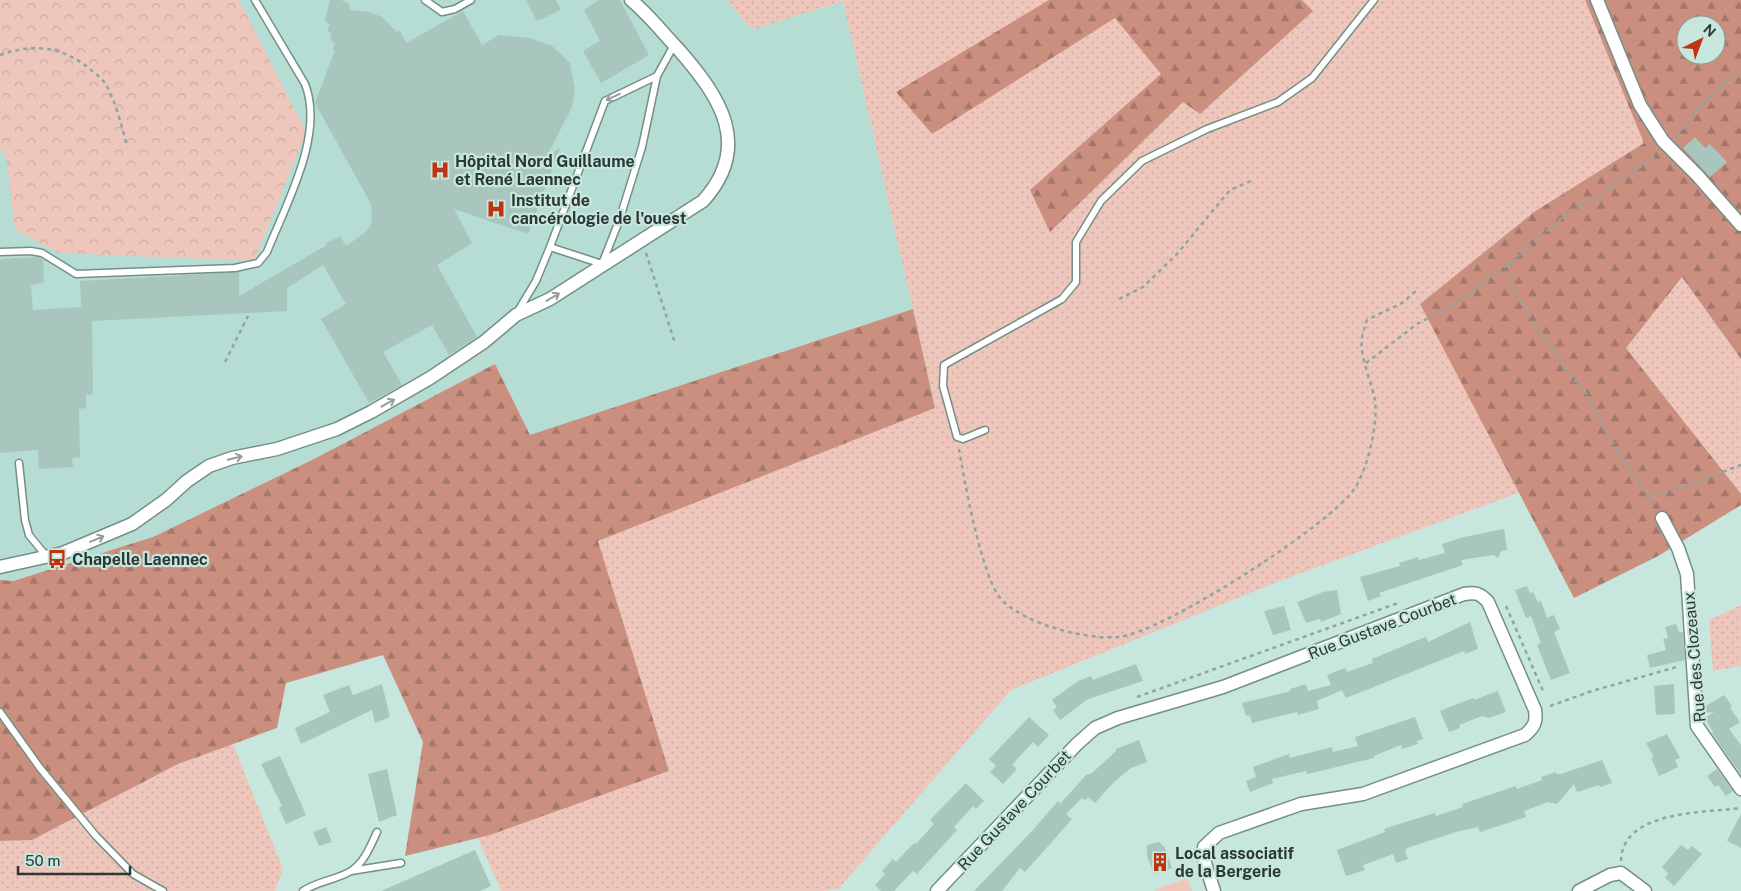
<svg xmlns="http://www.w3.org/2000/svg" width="1741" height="891" font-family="'Public Sans',sans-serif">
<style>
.built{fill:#b5ddd3}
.grass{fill:url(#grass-dots)}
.forest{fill:url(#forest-firs);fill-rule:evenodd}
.park{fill:url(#park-crowns)}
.pitch{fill:#eec6bb}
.building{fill:#a8c5be}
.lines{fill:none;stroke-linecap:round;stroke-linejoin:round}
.lane-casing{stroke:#738f88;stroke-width:9}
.street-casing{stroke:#738f88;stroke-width:15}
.path{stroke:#8ea6a0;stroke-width:2.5;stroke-dasharray:4 4;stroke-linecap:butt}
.lane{stroke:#fff;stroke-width:6}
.street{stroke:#fff;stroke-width:12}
.oneway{stroke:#969c9a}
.labels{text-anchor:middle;stroke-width:4.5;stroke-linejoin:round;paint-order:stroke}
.poi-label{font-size:16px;font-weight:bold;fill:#2c3835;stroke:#c7e6de;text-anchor:start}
.street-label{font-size:16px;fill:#2c3835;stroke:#c7e6de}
</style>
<defs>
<pattern id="grass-dots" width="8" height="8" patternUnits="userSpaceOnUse" patternTransform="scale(1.25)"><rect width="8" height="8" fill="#eec6bb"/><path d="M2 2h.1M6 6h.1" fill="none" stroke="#ccaba1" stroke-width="1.8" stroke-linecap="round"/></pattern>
<pattern id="forest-firs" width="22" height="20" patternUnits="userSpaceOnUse" patternTransform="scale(1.25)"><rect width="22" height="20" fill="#cb8f80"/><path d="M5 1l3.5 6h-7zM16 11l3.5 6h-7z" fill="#a5766a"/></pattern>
<pattern id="park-crowns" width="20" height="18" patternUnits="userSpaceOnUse" patternTransform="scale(1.25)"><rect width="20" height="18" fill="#eec6bb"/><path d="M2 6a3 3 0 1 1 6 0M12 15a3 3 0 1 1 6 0" fill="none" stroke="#ccaba1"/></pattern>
</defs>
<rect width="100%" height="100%" fill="#c7e6de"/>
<path class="built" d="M0 0H727L752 30 843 1 913 309 530 436 495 364 314 459 153 537 12 581 0 580Z"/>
<path class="grass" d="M727 0H1585L1644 143 1534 212 1420 304 1521 492 1277 582 1011 690 839 888 826 891H501L478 838 669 771 598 541 935 407 843 1 752 30Z
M1682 277 1741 359V494L1626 348Z
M1741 605V666L1713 671 1709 620Z
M233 744 283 869 275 891H0V841L32 840 178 764Z"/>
<path class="forest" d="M1049 0H1302L1313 11 1200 114 1183 102 1050 232 1030 190 1161 74 1115 18 932 134 896 92Z
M1585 0H1741V359L1682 277 1626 348 1741 494V505L1658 556 1574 598 1420 304 1534 212 1644 143ZM1686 25H1716V55H1686Z
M913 309 935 408 598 541 669 771 490 835 405 856 423 742 383 655 286 683 277 728 178 764 32 840 0 841V580L13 581 153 537 314 459 495 364 530 435Z"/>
<path class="park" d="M0 0H239L306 132 254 261 59 253 15 230 6 156 0 148Z"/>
<path class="pitch" d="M1187 878 1192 891H1155L1154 890Z"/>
<path class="building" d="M330 0H341L348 3 350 10 369 12 382 17 397 32 400 30 406 43 463 11 482 45 499 35 530 38 552 46 570 63 575 90 572 107 547 156 560 148 528 234 454 209 472 243 437 265 477 337 449 355 432 325 383 352 402 385 369 403 321 319 346 304 323 265 287 288V311L92 321 93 394 86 395V408L79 409 80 457 72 458 73 467 39 469 38 450 0 453V259L38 257 43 260 44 283 31 285 33 310 81 307 80 281 239 272V296L327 245 325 244 340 236 346 246 367 231 372 222 371 204 315 103 335 50 333 49 335 43 330 39 332 34 327 30 330 25 325 21Z
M526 0H556L561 10 537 21Z
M599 0H620L649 55 601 83 583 51 600 41 584 10Z
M1695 137 1705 148 1710 144 1727 162 1710 177 1683 148Z
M1504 529 1507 550 1501 551 1498 558 1493 555 1461 560 1463 565 1379 593 1381 596 1368 601 1360 577 1400 566 1399 563 1418 557 1419 560 1445 553 1442 544 1464 537Z
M1527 586 1530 593 1533 592 1538 602 1541 601 1547 618 1554 615 1560 629 1554 632 1570 673 1551 680 1537 645 1541 643 1531 616 1526 618 1515 590Z
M1337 590 1341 614 1321 622 1320 619 1306 623 1297 602 1323 592Z
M1284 606 1291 630 1273 635 1264 611Z
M1470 622 1478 649 1465 654 1464 651 1346 698 1342 690 1317 701 1319 709 1298 715 1297 712 1252 723 1250 715 1246 716 1242 703 1291 691 1290 689 1306 684 1308 691 1331 685 1327 675 1345 668 1347 672 1361 667 1373 663 1372 659 1408 644 1426 637 1428 642Z
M1676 624 1679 632H1683L1685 660 1650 668 1647 655 1666 650 1663 639 1668 638 1665 627Z
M1136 664 1143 681 1088 699 1060 720 1053 710 1057 707 1052 700 1078 681 1091 676 1093 680Z
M382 684 390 717 375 723 372 710 301 744 295 728 330 712 323 695 349 685 353 695Z
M1674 684 1675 714 1656 715 1654 686Z
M1498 691 1506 712 1489 718 1482 716 1459 725 1460 728 1449 732 1440 711 1473 698 1474 700Z
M1724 695 1732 706 1730 708 1740 722 1729 729 1741 745V775L1712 733 1713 732 1705 718 1714 712 1704 713V707Z
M1029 717 1049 735 1038 747 1033 742 1012 765 1017 769 1003 784 990 772 996 766 989 759Z
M1415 717 1423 739 1417 741 1418 744 1402 749 1401 745 1374 756V758L1345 765 1307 774 1306 771 1272 779 1273 783 1250 792 1246 781 1256 777 1253 767 1289 754 1290 758 1332 747 1333 752 1358 746 1355 737Z
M1667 734 1680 758 1675 760 1678 767 1659 776 1651 758 1654 757 1646 743Z
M1139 740 1147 762 1131 768 1113 783 1095 803 1088 797 1085 800 1082 798 1066 814 1072 819 1058 835 1025 872 1020 868 1002 891H974L1033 830 1058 801 1060 804 1087 774H1091L1116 751V749Z
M280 756 306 815 286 824 279 808 282 806 261 764Z
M1602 760 1612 783 1600 787 1599 785 1577 792 1574 784 1557 804 1548 802 1524 811 1526 817 1480 832 1478 827 1456 832 1407 848 1405 851 1408 859 1396 863 1393 854 1363 865 1365 870 1346 876 1337 850 1385 832 1384 829 1399 824 1435 813 1436 816 1463 807 1462 804 1516 786 1517 789 1542 780 1541 777 1556 772V774H1561Z
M387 769 397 815 379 822 368 774Z
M1717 769 1733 791 1726 796 1718 785 1715 787 1707 776Z
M966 783 984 801 976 809 973 806 954 827 957 830 917 874 913 871 894 891H881L875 885 885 874 882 871 893 859 896 862 914 843 916 844 934 824 930 820Z
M1741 814V848L1727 841Z
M326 827 332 842 319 846 313 832Z
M1159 842 1165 848 1172 868 1154 874 1147 856V845Z
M1681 845 1688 850 1692 846 1702 854 1674 886 1665 878 1668 873 1662 867Z
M475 850 491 886 480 891H381Z"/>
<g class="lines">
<g class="lane-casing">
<path id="lane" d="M425 0 442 12 455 9 471 0
M550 247 605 101 657 76
M0 252 31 251 42 253 76 274 235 268 258 263 267 252C286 204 325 135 305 84L255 0
M518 311 536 281 550 247 602 264 619 221 642 147 657 76 674 45
M985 430 963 439 957 437 943 386 944 365 1062 299 1076 282V242L1101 201 1142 161 1207 129 1278 102 1312 78 1374 0
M19 463 25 520 29 535 47 557
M0 712 40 768 96 836 133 874 163 891
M351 871 401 863
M303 891C318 881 336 880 351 871 364 863 371 845 377 832"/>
</g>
<g class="street-casing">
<path id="street" d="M1597 0 1640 105 1663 141 1697 175 1741 225
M1662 518 1678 548 1687 574 1697 726 1741 789
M0 567 63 553 132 524 166 500 187 481 209 466 232 458 277 449 337 429 371 412 430 378 484 342 516 315 550 299 703 201C753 146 720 97 679 50 663 33 649 15 631 0
M937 891 1077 744 1095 728 1118 718 1223 687 1464 594C1475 592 1480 593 1488 602L1535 710C1537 722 1534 727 1525 735L1363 794 1301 804 1219 833 1204 847V860L1214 891
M1579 891 1610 875 1621 873 1645 891"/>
</g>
<path class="path" d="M0 55C34 43 61 46 90 69 94 73 101 77 104 82 114 95 123 130 127 147
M1677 136 1701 106 1741 68
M646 253 675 343
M1511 263 1510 280 1517 297 1569 373 1585 392 1609 437 1654 507
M1119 299 1143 287 1177 254 1230 190 1253 180
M225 362 248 316
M1366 363 1417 324 1448 308 1493 277 1566 214 1603 193 1657 155
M959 449C964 479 982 580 1002 600 1025 624 1086 640 1118 637 1161 634 1332 524 1355 488 1368 467 1378 425 1375 401 1372 383 1359 355 1362 338 1363 332 1365 326 1367 320L1402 303 1417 290
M1647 497 1683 487 1741 465
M1506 606 1543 691
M1137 697 1398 603
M1550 706 1592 691 1680 666
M1621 861C1622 810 1704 813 1741 808"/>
<use href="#lane" class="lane"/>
<use href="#street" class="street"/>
</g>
<defs><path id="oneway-shaft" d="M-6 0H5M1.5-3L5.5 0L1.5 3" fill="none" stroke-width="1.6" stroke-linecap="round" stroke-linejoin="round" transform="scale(1.25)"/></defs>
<g class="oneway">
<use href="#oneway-shaft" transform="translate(613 97) rotate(155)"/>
<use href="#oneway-shaft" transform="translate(553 297) rotate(-31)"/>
<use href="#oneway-shaft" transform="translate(388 403) rotate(-29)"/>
<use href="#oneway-shaft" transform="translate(235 458) rotate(-14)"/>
<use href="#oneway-shaft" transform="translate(97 539) rotate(-23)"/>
</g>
<defs>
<g id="hospital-bare" transform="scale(1.5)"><path d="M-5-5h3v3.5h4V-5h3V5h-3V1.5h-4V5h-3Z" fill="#bf3510" stroke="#c7e6de" stroke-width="2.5" paint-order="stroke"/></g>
<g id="bus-bare" transform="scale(1.5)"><path d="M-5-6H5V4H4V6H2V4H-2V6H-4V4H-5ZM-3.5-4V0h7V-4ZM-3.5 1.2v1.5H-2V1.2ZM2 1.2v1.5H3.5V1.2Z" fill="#bf3510" stroke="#c7e6de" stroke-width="2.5" paint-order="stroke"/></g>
<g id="building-bare" transform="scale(1.5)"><path d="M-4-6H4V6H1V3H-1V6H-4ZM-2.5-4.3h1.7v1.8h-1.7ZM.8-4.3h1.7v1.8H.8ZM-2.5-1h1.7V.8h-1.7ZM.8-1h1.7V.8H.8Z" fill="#bf3510" stroke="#c7e6de" stroke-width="2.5" paint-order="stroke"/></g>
</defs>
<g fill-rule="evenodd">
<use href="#hospital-bare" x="440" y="170"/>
<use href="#hospital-bare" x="496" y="209"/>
<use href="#bus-bare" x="57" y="559"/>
<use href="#building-bare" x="1160" y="862"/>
</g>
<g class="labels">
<g class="poi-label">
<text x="455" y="167">Hôpital Nord Guillaume<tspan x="455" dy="18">et René Laennec</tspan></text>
<text x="511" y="206">Institut de<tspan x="511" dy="18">cancérologie de l'ouest</tspan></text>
<text x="72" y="565">Chapelle Laennec</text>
<text x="1175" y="859">Local associatif<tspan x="1175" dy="18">de la Bergerie</tspan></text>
</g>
<g class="street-label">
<text transform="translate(1382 626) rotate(-21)" y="6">Rue Gustave Courbet</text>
<text transform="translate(1694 657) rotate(-95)" y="6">Rue des Clozeaux</text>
<text transform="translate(1014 810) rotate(-47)" y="6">Rue Gustave Courbet</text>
</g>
</g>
<g transform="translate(1701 40) rotate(42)"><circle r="24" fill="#c7e6de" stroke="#89a09a"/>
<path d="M0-4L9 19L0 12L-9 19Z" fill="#bf3510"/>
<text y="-8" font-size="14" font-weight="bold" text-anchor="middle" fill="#2c3835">N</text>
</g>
<path d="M18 866v8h112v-8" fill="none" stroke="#2c3835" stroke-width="2.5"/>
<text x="25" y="866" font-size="15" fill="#2c3835" stroke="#c7e6de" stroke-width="4" paint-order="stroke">50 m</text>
</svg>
